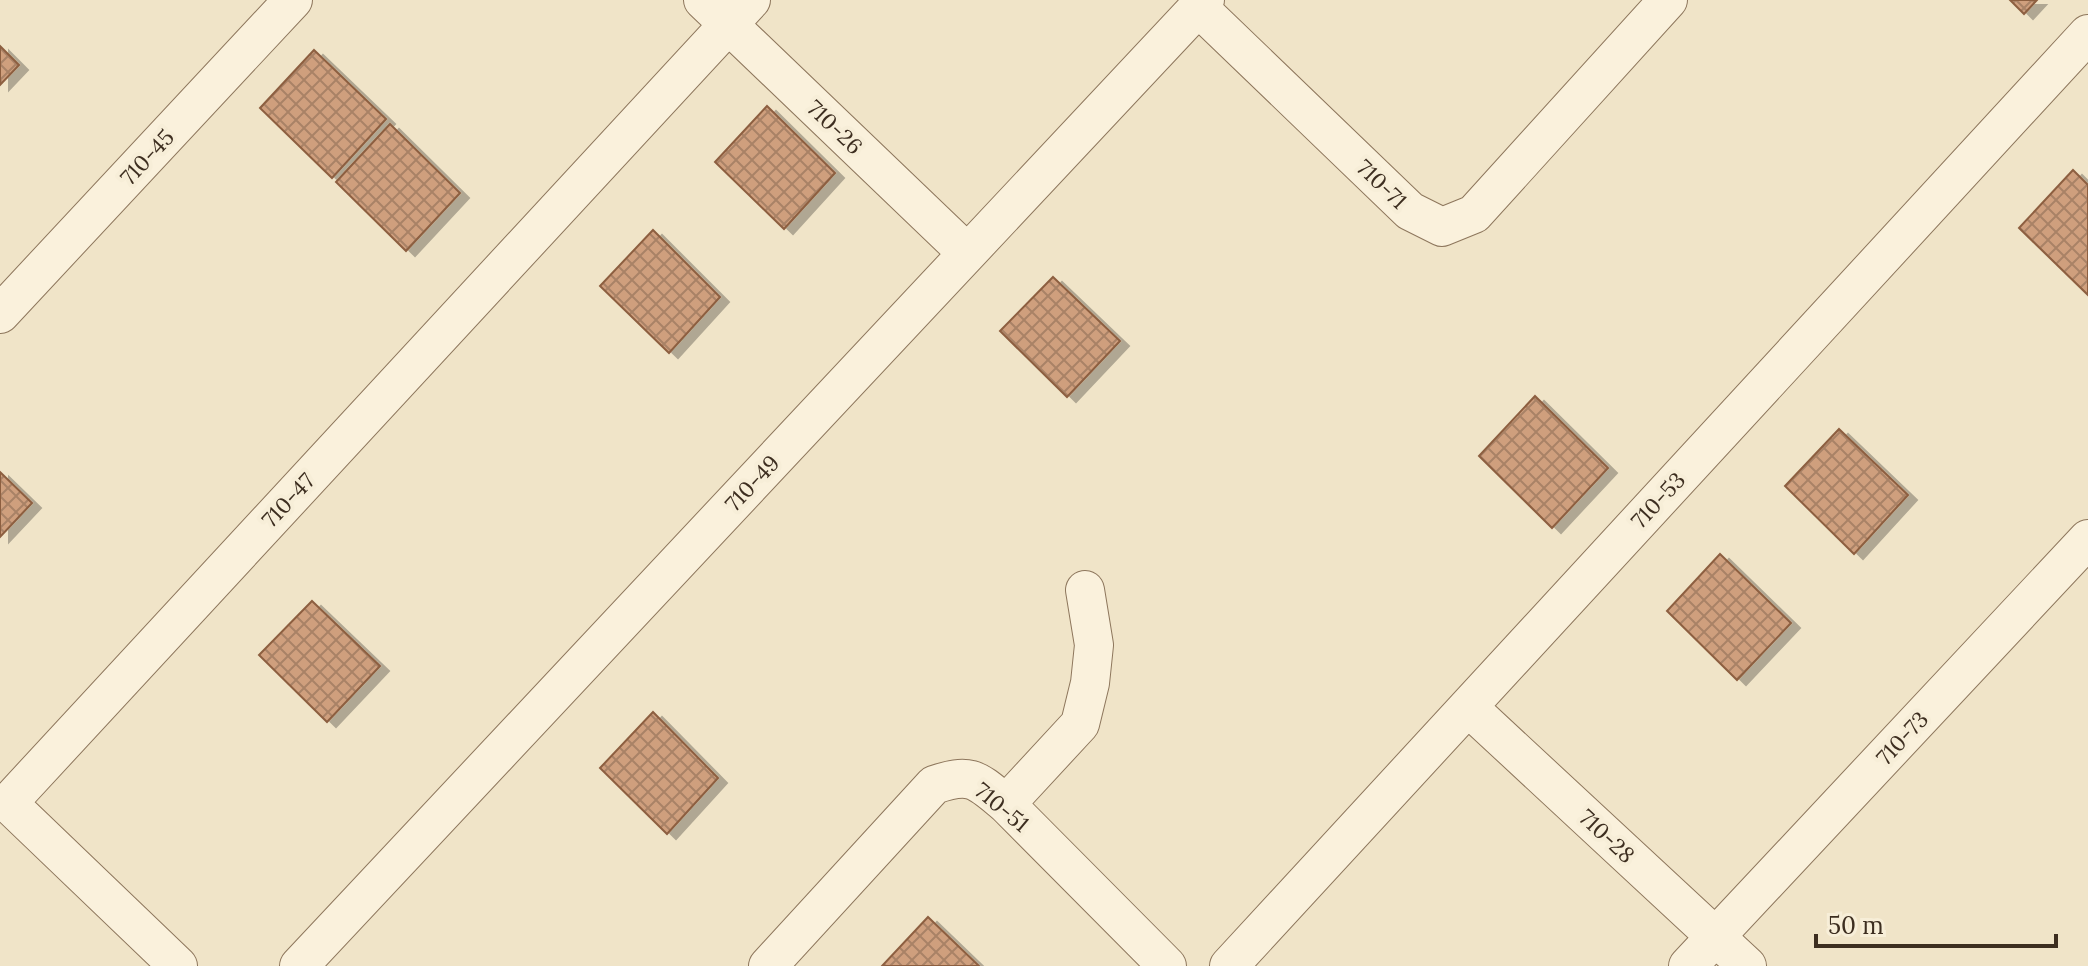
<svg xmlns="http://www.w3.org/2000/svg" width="2088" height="966" font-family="Lora,serif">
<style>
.building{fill:url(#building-cross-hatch);stroke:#8d5f41;stroke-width:2;filter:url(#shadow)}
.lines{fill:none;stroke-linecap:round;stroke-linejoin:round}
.street-casing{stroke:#8d765c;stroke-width:40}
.street{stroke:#faf1dc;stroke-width:38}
.labels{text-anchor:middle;stroke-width:8;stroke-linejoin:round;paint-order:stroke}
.street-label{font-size:22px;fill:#3d2e20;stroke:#f7eed8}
</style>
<defs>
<pattern id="building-cross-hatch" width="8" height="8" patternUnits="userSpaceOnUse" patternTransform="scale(2)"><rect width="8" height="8" fill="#cf9f7d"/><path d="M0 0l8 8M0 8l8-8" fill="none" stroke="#a98266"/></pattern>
<filter id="shadow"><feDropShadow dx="9" dy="5" stdDeviation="0" flood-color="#0004"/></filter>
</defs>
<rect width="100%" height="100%" fill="#f0e4c8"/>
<path class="building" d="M2010 0H2037L2024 14Z
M0 46 19 65 0 85Z
M314 50 386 119 332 178 260 108Z
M767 106 835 173 784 229 715 162Z
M390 124 460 193 406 251 336 182Z
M2073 170 2088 185V295L2019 228Z
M653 230 720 297 669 353 600 286Z
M1053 277 1120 341 1067 397 1000 331Z
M1535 396 1608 468 1552 528 1479 456Z
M1839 429 1908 495 1854 554 1785 486Z
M0 472 32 503 0 537Z
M1720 554 1791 623 1737 680 1667 611Z
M312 601 380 666 327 722 259 655Z
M653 712 718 778 667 834 600 768Z
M928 917 979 966H882Z"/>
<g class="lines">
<g class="street-casing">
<path id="street" d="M703 0 967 253
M1198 7 1410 211 1442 227 1474 214 1668 0
M0 314 293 0
M1468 707 1747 966
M1006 804 1080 724 1090 683 1094 645 1085 590
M178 966 8 803 751 0
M299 966 1205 0
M768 966 934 785C972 772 977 780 1006 804L1167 966
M1229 966 2088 34
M1688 966 2088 539"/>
</g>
<use href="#street" class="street"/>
</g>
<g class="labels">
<g class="street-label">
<text transform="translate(835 127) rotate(44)" y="8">710-26</text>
<text transform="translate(147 157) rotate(-47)" y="8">710-45</text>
<text transform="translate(1382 184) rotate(44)" y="8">710-71</text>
<text transform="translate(752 483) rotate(-47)" y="8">710-49</text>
<text transform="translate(288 500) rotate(-47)" y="8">710-47</text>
<text transform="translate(1658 500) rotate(-47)" y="8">710-53</text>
<text transform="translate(1902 738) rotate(-47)" y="8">710-73</text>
<text transform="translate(1002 807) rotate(40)" y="8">710-51</text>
<text transform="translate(1607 836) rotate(43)" y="8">710-28</text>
</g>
</g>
<path d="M1816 934v12h240v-12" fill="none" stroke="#3d2e20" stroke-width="4"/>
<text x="1828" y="934" font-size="24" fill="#3d2e20" stroke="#f7eed8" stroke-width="6" paint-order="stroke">50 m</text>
</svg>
